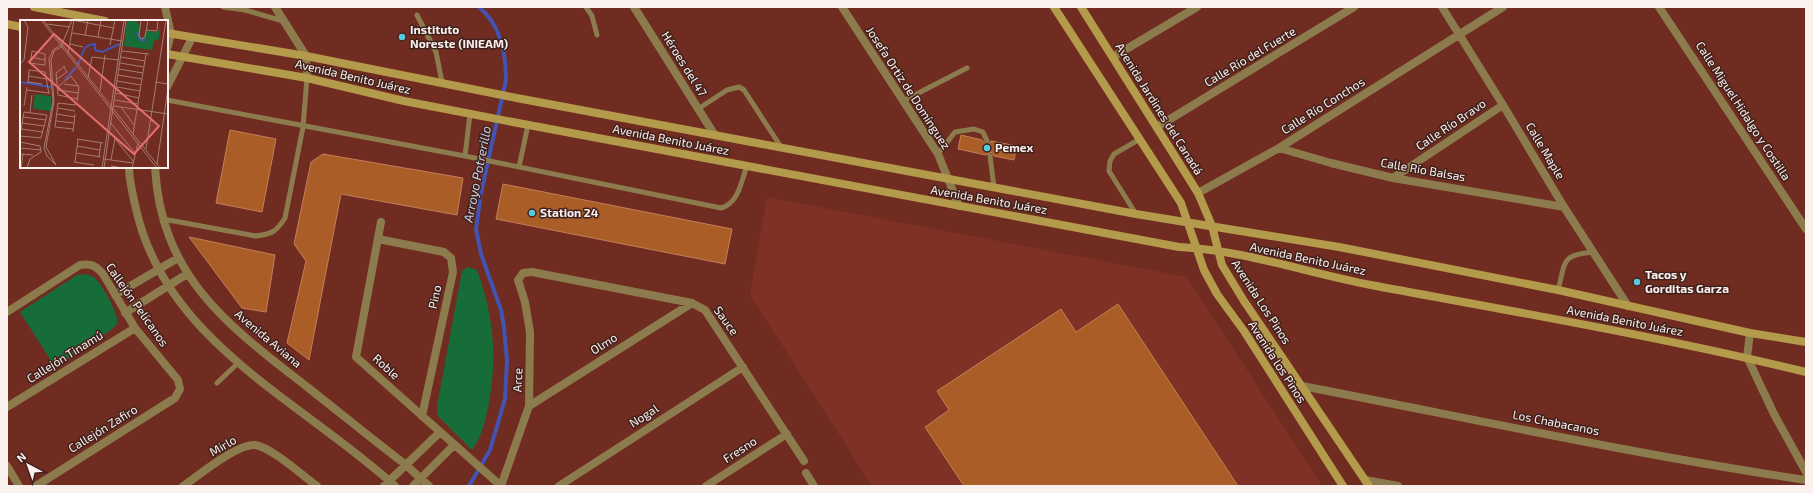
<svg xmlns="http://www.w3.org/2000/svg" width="1813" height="493" font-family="'Exo 2',sans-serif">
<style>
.built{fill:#7e3124}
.green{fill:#166d39}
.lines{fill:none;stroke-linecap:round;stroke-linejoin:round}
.stream{stroke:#4253b3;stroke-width:4}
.building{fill:#ab5d27;stroke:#c38057}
.lane{stroke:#8c7c4d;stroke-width:5}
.street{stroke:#8c7c4d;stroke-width:8}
.secondary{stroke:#b49b4b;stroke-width:8}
.poi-dot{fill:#55cadf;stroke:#40211b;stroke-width:1.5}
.labels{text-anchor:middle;stroke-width:3;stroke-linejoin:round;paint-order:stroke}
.poi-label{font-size:12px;font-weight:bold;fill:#faf1ef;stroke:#40211b;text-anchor:start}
.street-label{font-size:12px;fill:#faf1ef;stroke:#40211b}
.water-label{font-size:13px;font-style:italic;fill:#c6cee7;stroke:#40211b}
.inset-river{fill:none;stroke:#4253b3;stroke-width:2}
.inset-road{fill:none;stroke:#a77b73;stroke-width:1}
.view{fill:#e36e6e;fill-opacity:0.15;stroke:#e36e6e;stroke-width:2}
.inset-edge{fill:none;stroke:#faf1ef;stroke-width:2}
</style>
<rect width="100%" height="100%" fill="#702c20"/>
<path class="built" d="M767 197 1187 277 1322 486H872L750 295Z"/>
<path class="green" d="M468 267 477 270C494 317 498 359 488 408 485 422 481 439 472 450L438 416 437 407 462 271Z
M86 274C89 275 92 276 95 278 102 285 120 315 117 324L111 330 55 367 20 312 77 275Z"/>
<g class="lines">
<path class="stream" d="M469 486 490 450 505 399 507 361 504 327 501 310 481 254 476 229 481 193 506 80C506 53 501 25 479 7"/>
</g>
<path class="building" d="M230 130 276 139 262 212 216 203Z
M961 135 982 140 986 145 989 144 991 141 1017 146 1014 160 994 156 991 152 986 155 958 149Z
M323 154 463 178 457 215 341 194 309 360 287 343 306 261 294 244 311 162Z
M503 184 732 229 725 264 496 219Z
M189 237 275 255 266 312 242 308Z
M1118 304 1238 486H964L925 427 949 410 937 391 1061 309 1076 332Z"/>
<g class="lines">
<path class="lane" d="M223 7 245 10 283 21
M586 7 592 16 597 35
M417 15 436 52 442 82
M167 100 465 156 721 208C739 203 741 181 747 166
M903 101 967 68
M698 109 727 90 739 87 744 90 781 147
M938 154 955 132 974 129 983 132 987 141
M465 156 470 114
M990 156 994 187
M519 167 528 125
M1136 214 1109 171 1110 161 1114 154 1140 139
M163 219 256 236C272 234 276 232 285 218L303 127 307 78
M1558 290C1566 260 1561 255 1594 252
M217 383 238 363"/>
<path class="street" d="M165 7 171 34 167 49
M275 7 306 56 307 78
M634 7 714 134
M842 7 938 154 959 206
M1442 7 1503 105 1564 207 1628 306
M1659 7 1806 229
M1113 57 1197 7
M167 87 192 38
M1157 127 1354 7
M1279 148 1331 163 1393 178 1564 207
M129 167C129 181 133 195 136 209 166 343 302 401 395 486
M155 167C161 276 226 324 306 386 339 412 372 439 406 465L429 486
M1393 178 1503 105
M1198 193 1279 148 1503 7
M381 222 356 357 501 486
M378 239 444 252 451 258 453 272 422 416
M115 295 178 258
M7 312 80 265C91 263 96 266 103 274L135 328 178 380 180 389 175 398 36 486
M125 313 187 274
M1750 333 1747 357 1774 414 1806 472
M1302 386C1469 418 1637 455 1806 480
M529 406 692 303
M7 407 135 328
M7 466 19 486
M806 473 814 486
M1365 480 1398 486
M183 486C198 476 238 443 255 445 271 447 303 476 317 486
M384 486 440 432
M413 486 454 445
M501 486 529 406 530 332 525 302 518 280 523 273 532 272 692 303 705 310 804 461
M559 486 743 367
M706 486 787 434"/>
<path class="secondary" d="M34 7 105 21
M1054 7 1181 203 1204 270 1217 294 1244 331 1343 486
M1081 7 1198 193 1212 226 1222 265 1244 301 1369 486
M7 24 21 27
M167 33 306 56 522 99 1136 214 1339 247 1558 290 1750 333 1806 342
M167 54 307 78 404 101 518 123 1179 247C1243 250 1308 273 1371 285 1516 312 1662 337 1806 372"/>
</g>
<g class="poi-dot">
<circle cx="402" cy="37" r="4"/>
<circle cx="987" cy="148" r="4"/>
<circle cx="532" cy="213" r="4"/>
<circle cx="1637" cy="282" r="4"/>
</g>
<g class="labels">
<g class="poi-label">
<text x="410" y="34">Instituto<tspan x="410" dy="14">Noreste (INIEAM)</tspan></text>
<text x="995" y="152">Pemex</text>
<text x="540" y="217">Station 24</text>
<text x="1645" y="279">Tacos y<tspan x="1645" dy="14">Gorditas Garza</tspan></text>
</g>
<g class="street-label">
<text transform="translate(1250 57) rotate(-31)" y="4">Calle Río del Fuerte</text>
<text transform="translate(684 64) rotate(58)" y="4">Héroes del 47</text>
<text transform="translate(353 77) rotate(13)" y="4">Avenida Benito Juárez</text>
<text transform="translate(908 88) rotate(57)" y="4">Josefa Ortiz de Domínguez</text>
<text transform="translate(1323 106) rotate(-32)" y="4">Calle Río Conchos</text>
<text transform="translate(1159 109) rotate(58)" y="4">Avenida Jardines del Canadá</text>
<text transform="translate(1743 111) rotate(57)" y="4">Calle Miguel Hidalgo y Costilla</text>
<text transform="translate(1451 125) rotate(-34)" y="4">Calle Río Bravo</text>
<text transform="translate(671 140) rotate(11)" y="4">Avenida Benito Juárez</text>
<text transform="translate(1545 151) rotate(59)" y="4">Calle Maple</text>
<text transform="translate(1423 170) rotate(10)" y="4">Calle Río Balsas</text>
<text transform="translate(989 200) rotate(10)" y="4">Avenida Benito Juárez</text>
<text transform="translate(1308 259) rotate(12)" y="4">Avenida Benito Juárez</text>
<text transform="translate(435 297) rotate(-78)" y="4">Pino</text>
<text transform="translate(1261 302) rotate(57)" y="4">Avenida Los Pinos</text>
<text transform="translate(137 305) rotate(55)" y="4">Callejón Pelícanos</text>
<text transform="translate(726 321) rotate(54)" y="4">Sauce</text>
<text transform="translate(1625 321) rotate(11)" y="4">Avenida Benito Juárez</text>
<text transform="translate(268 339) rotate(40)" y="4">Avenida Aviana</text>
<text transform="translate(604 344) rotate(-32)" y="4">Olmo</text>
<text transform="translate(65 357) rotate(-32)" y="4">Callejón Tinamú</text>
<text transform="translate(1277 362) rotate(57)" y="4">Avenida los Pinos</text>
<text transform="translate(386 367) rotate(42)" y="4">Roble</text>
<text transform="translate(518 380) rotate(-88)" y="4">Arce</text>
<text transform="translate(644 416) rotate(-33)" y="4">Nogal</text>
<text transform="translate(1556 423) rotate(11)" y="4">Los Chabacanos</text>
<text transform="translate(103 429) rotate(-32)" y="4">Callejón Zafiro</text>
<text transform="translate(223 446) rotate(-30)" y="4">Mirlo</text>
<text transform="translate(740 450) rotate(-33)" y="4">Fresno</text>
</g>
<g class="water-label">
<text transform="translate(477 174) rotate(-79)" y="5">Arroyo Potrerillo</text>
</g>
</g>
<g transform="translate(20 20)">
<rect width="148" height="148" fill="#702c20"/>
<path d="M107 0H115L120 5 118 16 121 20 127 11 137 12 140 9 139 19 134 21 132 30 104 26ZM15 74 31 76V91L13 89Z" fill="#166d39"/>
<path class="inset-river" d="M117 12 121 20H126M58 45 64 29 69 25 75 24V30L82 32 100 24M45 60 56 47M0 62 31 67"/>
<path class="inset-road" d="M21 0 137 148M23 0 140 148M52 0 94 8M121 0 119 16 122 19 125 17 128 0M27 4 50 7M126 10 137 11 138 0M52 13 102 21M65 15 68 0M78 17 81 0M50 24 63 27M90 25 95 0M43 26 34 31 31 41 34 81 26 127 36 145 27 136 24 128 33 81 29 39 33 30 42 24 52 0M102 31 129 34M48 33 54 0M11 37 25 40M101 37 125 41M9 43 25 45V34L12 31M100 43 124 47M0 44 4 40 8 7 4 0M10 44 12 31M45 46 36 53 38 75 58 79M99 49 123 53M98 55 122 59M8 56 27 59M68 58 72 37 99 40M37 59 47 52 44 47M97 61 121 65M8 62 22 64M135 62 148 64M8 63 9 50 25 52 29 74M44 64 59 66M38 67 51 56 59 67 57 81M97 67 120 71M7 70 29 73M38 70 58 73M80 71 85 35M96 73 119 78M95 80 118 84M4 86 7 67M94 86 148 94M101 87 114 105M38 88 55 91M10 92 12 75M37 94 55 97M3 97 26 100M36 101 54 103M90 102 115 133M2 103 24 106M1 109 23 112M53 109 35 107 38 83 56 85M89 111 113 141M53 112 55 94M113 114 126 34M0 115 4 92 27 95 21 118 0 116M57 119 83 123M0 122 20 126 21 132 10 139 7 148M57 126 80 130M0 128 21 130M126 129 146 0M56 133 81 137M0 134 13 135M79 136 81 123M84 139 113 143M91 140 95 118M54 142 74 145M55 142 58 120M137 144 148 68M91 146 103 148M1 148 3 134M82 148 104 0M84 148 106 0M112 148 118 123"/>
<path class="view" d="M34 14 139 106 114 134 9 42Z"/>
<rect width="148" height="148" class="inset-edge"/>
</g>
<rect width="1813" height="493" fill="none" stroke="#faf1ef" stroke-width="16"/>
<g transform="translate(28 465) rotate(319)" stroke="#40211b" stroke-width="3" paint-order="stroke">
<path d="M0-3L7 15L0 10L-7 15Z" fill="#faf1ef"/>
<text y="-6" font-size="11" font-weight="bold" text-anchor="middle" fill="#faf1ef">N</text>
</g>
</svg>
